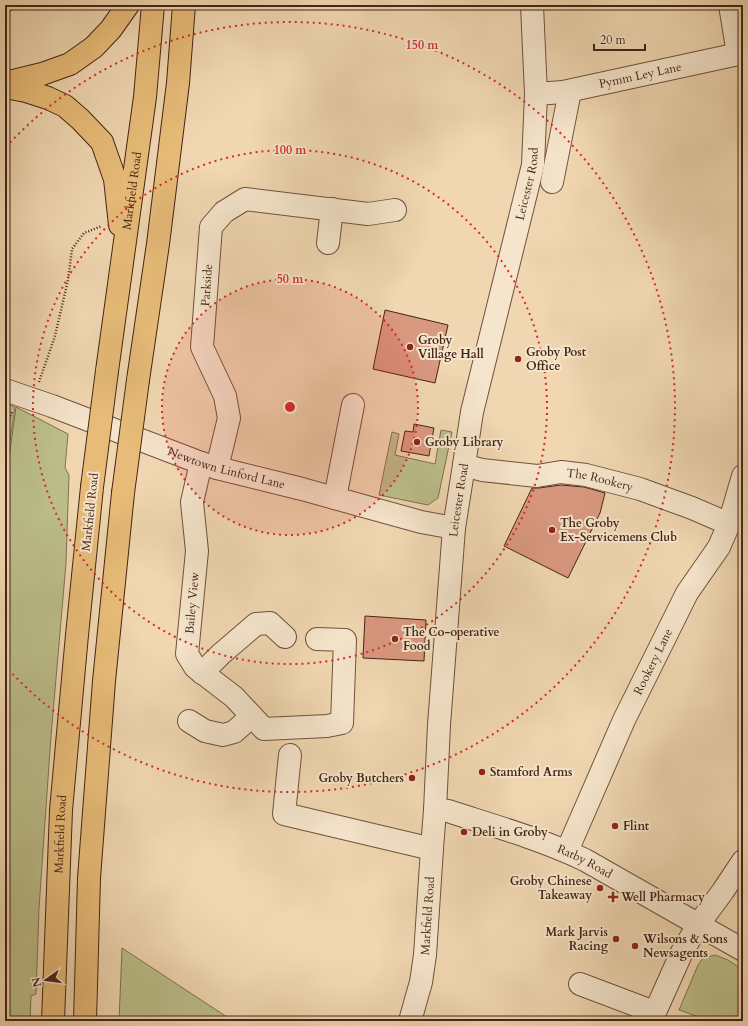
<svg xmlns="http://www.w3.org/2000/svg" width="748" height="1026" font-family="Cardo,serif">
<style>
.green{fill:#bcbe8a;stroke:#807150}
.building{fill:#d99880;stroke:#452415}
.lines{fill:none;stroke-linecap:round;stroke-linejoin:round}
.minor-casing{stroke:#70513c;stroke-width:24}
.highway-casing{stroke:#452415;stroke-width:24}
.path{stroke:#452415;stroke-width:2.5;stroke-dasharray:1 2;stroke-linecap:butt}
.minor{stroke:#f5e5cc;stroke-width:22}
.highway{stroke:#e8bc78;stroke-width:22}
.highway-bridge-casing{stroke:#452415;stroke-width:24;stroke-linecap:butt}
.highway-bridge{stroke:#e8bc78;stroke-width:22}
.ring{fill:none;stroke:#d62828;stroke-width:2;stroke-dasharray:2 4}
.poi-dot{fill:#8f2418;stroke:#f5e5cc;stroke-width:1.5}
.labels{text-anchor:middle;stroke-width:4;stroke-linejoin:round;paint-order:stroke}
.street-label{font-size:12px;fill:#452415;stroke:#f5e5cc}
.poi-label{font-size:12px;font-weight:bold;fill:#452415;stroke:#f5e5cc;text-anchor:start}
.centre{fill:#d62828;stroke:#f5e5cc;stroke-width:2}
.ring-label{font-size:12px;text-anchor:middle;font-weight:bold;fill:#d62828;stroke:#f5e5cc;stroke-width:4;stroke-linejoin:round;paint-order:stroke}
</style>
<rect width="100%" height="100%" fill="#f0d7b1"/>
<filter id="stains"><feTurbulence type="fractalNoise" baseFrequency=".005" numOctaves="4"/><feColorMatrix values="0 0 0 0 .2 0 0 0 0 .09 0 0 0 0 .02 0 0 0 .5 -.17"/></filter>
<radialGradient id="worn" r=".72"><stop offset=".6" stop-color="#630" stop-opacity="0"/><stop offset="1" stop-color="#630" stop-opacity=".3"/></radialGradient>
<path class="green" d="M5 5H26L5 13Z
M5 403 15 407 5 475Z
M16 407 68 434 65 468 69 475 66 563 51 736 39 908 36 994 31 996 30 1021H5V487Z
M441 430 452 432 438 498 428 505 379 495 392 432 399 434 395 455 435 464Z
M122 948 233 1021H119Z
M715 955 728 960 743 970V1021H711L679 1010 698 965 703 958Z"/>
<path class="building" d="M385 310 448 325 435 383 373 369Z
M414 424 434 428 429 456 401 451 405 431 413 432Z
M561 485 584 487 605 493 600 513 568 578 504 546 532 488H539Z
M365 616 426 620 424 661 363 658Z"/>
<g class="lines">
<g class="minor-casing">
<g id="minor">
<path d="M730 5 738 54"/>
<path id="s1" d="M536 94 563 92 743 53"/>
<path d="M552 182 570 91"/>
<path d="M328 243 332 209"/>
<path id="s2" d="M5 390 52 406 201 463 217 468 302 489 421 522 454 528"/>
<path d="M201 463 192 502 197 551 187 654 195 667 234 697 264 729 327 726 342 723 345 640 317 639"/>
<path id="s3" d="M464 465 482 470 537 476 561 472 586 475 640 489 692 508 729 524"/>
<path id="s4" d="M217 468 229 418 225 396 202 347 211 227 224 212 245 199 368 214 395 210"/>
<path d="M335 498 353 405"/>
<path d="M202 673 221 654 256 624 270 623 285 637"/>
<path d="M189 721 205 731 223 735 234 732 251 717"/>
<path d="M290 755 284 814 432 849"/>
<path id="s5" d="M435 810 448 811C494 826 541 839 585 860L743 950"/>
<path id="s6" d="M567 851 624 720 687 593 719 547 729 524 743 476"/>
<path d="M580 984 654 1012"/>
<path id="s7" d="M410 1021 421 982 425 955 432 849 435 810 439 725 454 528 464 465 472 412 533 165 536 94 532 5"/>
<path d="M651 1021 682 952 698 925 723 891 743 861"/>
</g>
</g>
<g class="highway-casing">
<g id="highway">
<path d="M5 83 42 74 70 64 94 47 111 29 128 5"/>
<path d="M5 87 26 91 48 98 65 106 80 119 102 142 115 179 120 225"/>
<path id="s8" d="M107 371 145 97 153 5"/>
<path d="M138 380 158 244 178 83 184 5"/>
<path id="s9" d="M53 1021 61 810 77 635 92 487"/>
<path d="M85 1021 89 878 104 681 123 493"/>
</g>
</g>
<path class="path" d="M39 382 55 336 68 280 72 249 84 233 102 226
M5 430 12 412"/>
<use href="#minor" class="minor"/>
<use href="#highway" class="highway"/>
<g class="highway-bridge-casing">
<path id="highway-bridge" d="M92 487 107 371
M123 493 138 380"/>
</g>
<use href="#highway-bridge" class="highway-bridge"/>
</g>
<circle cx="290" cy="407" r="128" fill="#d62828" fill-opacity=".12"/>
<g class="ring">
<circle cx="290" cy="407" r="128"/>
<circle cx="290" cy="407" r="257"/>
<path d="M6 147A385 385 0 1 1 6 667"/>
</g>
<g class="poi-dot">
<circle cx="410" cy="347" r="4"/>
<circle cx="518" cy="359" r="4"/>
<circle cx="417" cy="442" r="4"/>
<circle cx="552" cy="530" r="4"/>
<circle cx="395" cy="639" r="4"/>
<circle cx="482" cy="772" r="4"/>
<circle cx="412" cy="778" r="4"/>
<circle cx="615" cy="826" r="4"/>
<circle cx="464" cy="832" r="4"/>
<circle cx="600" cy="888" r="4"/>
<path d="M611 891h4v4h4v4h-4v4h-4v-4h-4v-4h4z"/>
<circle cx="616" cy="939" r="4"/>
<circle cx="635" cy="946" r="4"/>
</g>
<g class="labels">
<g class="street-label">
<text dy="4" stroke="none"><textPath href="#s1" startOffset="106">Pymm Ley Lane</textPath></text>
<text dy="4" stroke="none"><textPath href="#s7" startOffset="848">Leicester Road</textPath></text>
<text dy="4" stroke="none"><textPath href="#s8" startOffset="182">Markfield Road</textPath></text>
<text dy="4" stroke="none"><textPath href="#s4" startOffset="190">Parkside</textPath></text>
<text dy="4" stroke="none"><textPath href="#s2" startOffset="235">Newtown Linford Lane</textPath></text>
<text dy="4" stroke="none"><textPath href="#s3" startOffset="138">The Rookery</textPath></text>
<text dy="4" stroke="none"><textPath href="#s7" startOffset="524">Leicester Road</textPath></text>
<text transform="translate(90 512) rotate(-84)" y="4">Markfield Road</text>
<text transform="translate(192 603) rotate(-85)" y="4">Bailey View</text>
<text dy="4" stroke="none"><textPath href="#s6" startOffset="208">Rookery Lane</textPath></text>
<text dy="4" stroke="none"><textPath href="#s9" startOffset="187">Markfield Road</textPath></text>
<text dy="4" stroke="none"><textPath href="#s5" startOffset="159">Ratby Road</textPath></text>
<text dy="4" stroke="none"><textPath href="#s7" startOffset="107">Markfield Road</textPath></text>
</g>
<g class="poi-label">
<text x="418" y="344">Groby<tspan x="418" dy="14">Village Hall</tspan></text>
<text x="526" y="356">Groby Post<tspan x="526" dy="14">Office</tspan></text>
<text x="425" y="446">Groby Library</text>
<text x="560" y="527">The Groby<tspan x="560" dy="14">Ex-Servicemens Club</tspan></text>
<text x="403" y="636">The Co-operative<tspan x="403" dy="14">Food</tspan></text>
<text x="490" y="776">Stamford Arms</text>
<text x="404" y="782" text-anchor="end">Groby Butchers</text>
<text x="623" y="830">Flint</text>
<text x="472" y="836">Deli in Groby</text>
<text x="592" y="885" text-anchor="end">Groby Chinese<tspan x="592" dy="14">Takeaway</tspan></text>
<text x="621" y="901">Well Pharmacy</text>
<text x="608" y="936" text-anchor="end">Mark Jarvis<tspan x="608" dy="14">Racing</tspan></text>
<text x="643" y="943">Wilsons &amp; Sons<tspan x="643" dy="14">Newsagents</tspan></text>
</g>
</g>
<circle cx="290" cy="407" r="6" class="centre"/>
<g class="ring-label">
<text x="422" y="49">150 m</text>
<text x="290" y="154">100 m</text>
<text x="290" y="283">50 m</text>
</g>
<rect width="748" height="1026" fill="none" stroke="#f0d7b1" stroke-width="20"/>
<rect x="6" y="6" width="736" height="1014" fill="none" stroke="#452415" stroke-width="2"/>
<rect x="10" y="10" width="728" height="1006" fill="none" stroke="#452415"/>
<g transform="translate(46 980) rotate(256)" stroke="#f5e5cc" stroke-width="3" paint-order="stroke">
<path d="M0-3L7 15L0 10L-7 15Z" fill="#452415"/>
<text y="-6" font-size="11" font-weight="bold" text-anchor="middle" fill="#452415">N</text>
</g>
<path d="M594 44v6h51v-6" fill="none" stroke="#452415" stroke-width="2"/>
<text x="600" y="44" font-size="12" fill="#452415" stroke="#f5e5cc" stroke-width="3" paint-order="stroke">20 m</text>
<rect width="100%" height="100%" filter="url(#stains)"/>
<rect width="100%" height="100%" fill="url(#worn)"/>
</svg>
